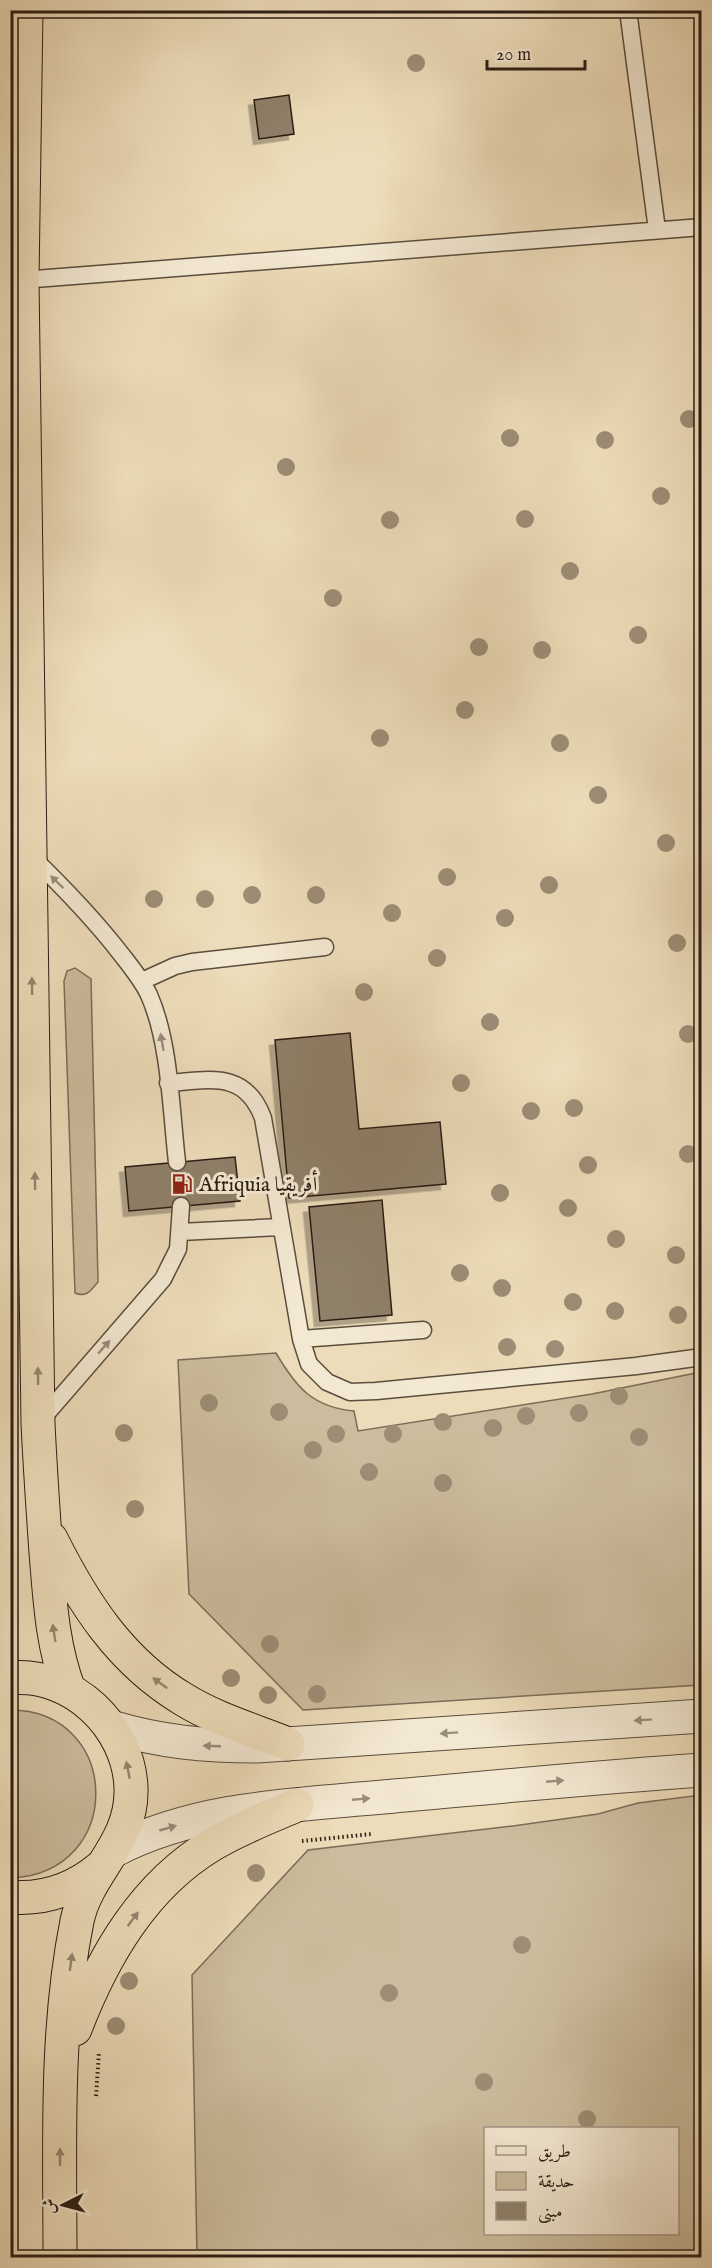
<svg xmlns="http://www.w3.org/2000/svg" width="712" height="2268" font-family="'IM FELL English',Amiri,serif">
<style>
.green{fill:#ccbc9d;stroke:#7b6c58;stroke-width:1.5;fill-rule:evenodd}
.building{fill:#8f806a;stroke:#2a1d14;stroke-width:1.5;filter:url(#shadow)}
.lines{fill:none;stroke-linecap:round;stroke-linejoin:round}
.service-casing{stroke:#5b4d3d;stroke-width:19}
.minor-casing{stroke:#5b4d3d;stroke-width:35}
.trunk-casing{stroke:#2a1d14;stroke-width:35}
.path{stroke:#2a1d14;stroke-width:4;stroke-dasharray:1.5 3;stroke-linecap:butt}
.service{stroke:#f3e8d2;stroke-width:16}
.minor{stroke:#f3e8d2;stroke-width:33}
.trunk{stroke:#eddcb9;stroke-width:33}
.tree{fill:#9d8d75}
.oneway{fill:#998d7c}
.oneway2{fill:#95866f}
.labels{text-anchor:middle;stroke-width:6;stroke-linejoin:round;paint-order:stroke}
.poi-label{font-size:21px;fill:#2a1d14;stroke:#f3e8d2;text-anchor:start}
</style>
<defs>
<filter id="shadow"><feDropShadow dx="-5.5" dy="5.5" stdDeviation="0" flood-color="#0004"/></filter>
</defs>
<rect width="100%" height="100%" fill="#eddcb9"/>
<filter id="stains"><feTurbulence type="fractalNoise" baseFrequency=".00333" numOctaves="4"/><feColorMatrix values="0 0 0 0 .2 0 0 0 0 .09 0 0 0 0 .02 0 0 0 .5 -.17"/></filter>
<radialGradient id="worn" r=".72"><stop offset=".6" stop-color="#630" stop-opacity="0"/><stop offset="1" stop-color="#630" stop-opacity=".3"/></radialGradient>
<path class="green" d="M75 968 91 979 98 1282C91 1290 87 1298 75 1293L64 981 67 971Z
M276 1353C296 1387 312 1407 354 1411L358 1431 592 1394 701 1372V1685L303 1710 189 1594 178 1360Z
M10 1710C122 1710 126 1872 12 1878H10Z
M701 1795V2257H197L192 1975 308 1850 513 1826 598 1814 638 1803ZM486 2128H678V2234H486Z"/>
<path class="building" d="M289 95 294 134 259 139 254 100Z
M350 1033 359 1129 440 1122 446 1184 289 1198 275 1040Z
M235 1157 240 1201 129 1211 125 1167Z
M382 1200 392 1315 320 1321 309 1207Z"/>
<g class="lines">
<g class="service-casing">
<path id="service" d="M628 10 657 230
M22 280 702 227
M31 856C63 887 94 919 121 954 131 967 142 980 149 995 170 1042 171 1111 177 1162
M142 981 175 966 192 962 325 947
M168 1083C210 1080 245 1070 263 1118L301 1339 309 1364 327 1382 350 1392 376 1391 636 1366 702 1357
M180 1232 280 1227
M301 1339 423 1330
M41 1420 163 1279 178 1249 181 1206"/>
</g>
<g class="minor-casing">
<path id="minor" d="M111 1727C161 1742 205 1746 257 1746L702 1716
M115 1850C200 1806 300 1805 394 1796 496 1787 599 1777 702 1770"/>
</g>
<g class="trunk-casing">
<path id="trunk" d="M26 10 22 280 38 1423C40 1467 43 1509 46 1553 50 1600 52 1645 69 1690
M51 1539C83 1603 120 1661 183 1699 215 1719 253 1730 288 1744
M10 1678C73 1672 129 1727 131 1788 133 1844 87 1872 77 1921 55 2031 60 2146 60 2258
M10 1897C45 1900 75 1889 101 1867
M75 2029C103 1956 144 1885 213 1844 240 1828 269 1817 297 1805"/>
</g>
<path class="path" d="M302 1841 372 1834
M96 2096 99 2052"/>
<use href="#service" class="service"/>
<use href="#minor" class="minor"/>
<use href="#trunk" class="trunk"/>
</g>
<g class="tree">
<circle cx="416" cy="63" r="9"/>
<circle cx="689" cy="419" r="9"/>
<circle cx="510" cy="438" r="9"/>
<circle cx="605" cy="440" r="9"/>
<circle cx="286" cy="467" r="9"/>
<circle cx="661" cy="496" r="9"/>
<circle cx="525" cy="519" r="9"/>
<circle cx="390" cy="520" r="9"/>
<circle cx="570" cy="571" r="9"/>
<circle cx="333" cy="598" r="9"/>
<circle cx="638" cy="635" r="9"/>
<circle cx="479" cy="647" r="9"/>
<circle cx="542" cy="650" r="9"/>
<circle cx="465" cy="710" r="9"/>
<circle cx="380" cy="738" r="9"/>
<circle cx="560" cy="743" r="9"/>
<circle cx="598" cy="795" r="9"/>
<circle cx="666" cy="843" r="9"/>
<circle cx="447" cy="877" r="9"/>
<circle cx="549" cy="885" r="9"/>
<circle cx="252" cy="895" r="9"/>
<circle cx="316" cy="895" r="9"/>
<circle cx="154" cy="899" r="9"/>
<circle cx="205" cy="899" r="9"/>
<circle cx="392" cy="913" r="9"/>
<circle cx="505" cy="918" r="9"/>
<circle cx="677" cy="943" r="9"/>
<circle cx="437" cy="958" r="9"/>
<circle cx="364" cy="992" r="9"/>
<circle cx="490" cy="1022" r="9"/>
<circle cx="688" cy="1034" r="9"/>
<circle cx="461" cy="1083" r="9"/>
<circle cx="574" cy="1108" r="9"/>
<circle cx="531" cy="1111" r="9"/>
<circle cx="688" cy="1154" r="9"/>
<circle cx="588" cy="1165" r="9"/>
<circle cx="500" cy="1193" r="9"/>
<circle cx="568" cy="1208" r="9"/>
<circle cx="616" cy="1239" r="9"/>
<circle cx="676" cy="1255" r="9"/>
<circle cx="460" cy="1273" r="9"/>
<circle cx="502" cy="1288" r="9"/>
<circle cx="573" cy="1302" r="9"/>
<circle cx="615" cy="1311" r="9"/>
<circle cx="678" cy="1315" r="9"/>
<circle cx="507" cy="1347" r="9"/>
<circle cx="555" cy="1349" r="9"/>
<circle cx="619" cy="1396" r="9"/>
<circle cx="209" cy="1403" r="9"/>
<circle cx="279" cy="1412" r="9"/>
<circle cx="579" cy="1413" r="9"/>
<circle cx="526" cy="1416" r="9"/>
<circle cx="443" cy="1422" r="9"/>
<circle cx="493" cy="1428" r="9"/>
<circle cx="124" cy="1433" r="9"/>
<circle cx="336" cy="1434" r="9"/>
<circle cx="393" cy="1434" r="9"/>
<circle cx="639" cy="1437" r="9"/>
<circle cx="313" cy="1450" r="9"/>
<circle cx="369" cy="1472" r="9"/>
<circle cx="443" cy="1483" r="9"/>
<circle cx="135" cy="1509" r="9"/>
<circle cx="270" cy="1644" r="9"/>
<circle cx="231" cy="1678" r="9"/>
<circle cx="317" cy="1694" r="9"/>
<circle cx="268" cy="1695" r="9"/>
<circle cx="256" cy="1873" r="9"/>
<circle cx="522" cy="1945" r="9"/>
<circle cx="129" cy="1981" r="9"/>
<circle cx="389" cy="1993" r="9"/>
<circle cx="116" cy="2026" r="9"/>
<circle cx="484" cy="2082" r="9"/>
<circle cx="587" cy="2119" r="9"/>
</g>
<defs><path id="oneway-solid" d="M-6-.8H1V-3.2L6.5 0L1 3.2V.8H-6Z" transform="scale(1.5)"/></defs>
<g class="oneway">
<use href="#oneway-solid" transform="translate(57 882) rotate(-136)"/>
<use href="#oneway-solid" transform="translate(162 1042) rotate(-100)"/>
<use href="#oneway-solid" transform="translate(104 1347) rotate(-49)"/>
<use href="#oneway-solid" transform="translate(643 1720) rotate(176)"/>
<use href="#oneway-solid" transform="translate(449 1733) rotate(176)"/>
<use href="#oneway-solid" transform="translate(212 1746) rotate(-178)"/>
<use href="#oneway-solid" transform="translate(555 1781) rotate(-5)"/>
<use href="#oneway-solid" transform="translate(361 1799) rotate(-5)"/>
<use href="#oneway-solid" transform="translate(168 1828) rotate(-16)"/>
</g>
<g class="oneway2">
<use href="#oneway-solid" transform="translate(32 986) rotate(-91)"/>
<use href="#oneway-solid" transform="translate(35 1181) rotate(-91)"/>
<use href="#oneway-solid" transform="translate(38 1376) rotate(-91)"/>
<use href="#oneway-solid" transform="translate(54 1633) rotate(-99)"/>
<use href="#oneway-solid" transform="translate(160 1683) rotate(-144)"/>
<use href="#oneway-solid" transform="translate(128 1770) rotate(-101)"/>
<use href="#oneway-solid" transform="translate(133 1919) rotate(-53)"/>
<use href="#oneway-solid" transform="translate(71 1962) rotate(-82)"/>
<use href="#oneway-solid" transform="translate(60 2157) rotate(-90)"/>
</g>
<defs>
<g id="fuel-bare" transform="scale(1.62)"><path d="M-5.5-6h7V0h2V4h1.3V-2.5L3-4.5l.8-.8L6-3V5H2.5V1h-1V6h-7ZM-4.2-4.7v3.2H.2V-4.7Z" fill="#8f2418" stroke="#f3e8d2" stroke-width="2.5" paint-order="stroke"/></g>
</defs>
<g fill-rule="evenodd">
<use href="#fuel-bare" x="182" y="1184"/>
</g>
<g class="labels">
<g class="poi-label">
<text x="199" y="1191">Afriquia أفريقيا</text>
</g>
</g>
<rect width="712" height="2268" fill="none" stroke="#eddcb9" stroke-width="36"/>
<rect x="12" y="12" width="688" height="2244" fill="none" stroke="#2a1d14" stroke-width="3"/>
<rect x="18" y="18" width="676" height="2232" fill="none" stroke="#2a1d14" stroke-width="1.5"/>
<rect x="484" y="2127" width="195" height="108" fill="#f3e8d2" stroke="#a39786" stroke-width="1.5"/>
<rect x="496" y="2146" width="30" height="9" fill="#f3e8d2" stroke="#a39786" stroke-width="1.5"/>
<text x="538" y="2157" font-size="18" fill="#2a1d14">طريق</text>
<rect x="496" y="2172" width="30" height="18" fill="#ccbc9d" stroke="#a39786" stroke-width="1.5"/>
<text x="538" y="2187" font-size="18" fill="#2a1d14">حديقة</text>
<rect x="496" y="2202" width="30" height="18" fill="#8f806a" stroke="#a39786" stroke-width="1.5"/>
<text x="538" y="2217" font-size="18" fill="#2a1d14">مبنى</text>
<g transform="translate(63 2205) rotate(264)" stroke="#f3e8d2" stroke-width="4.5" paint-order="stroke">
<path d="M0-4.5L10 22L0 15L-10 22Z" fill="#2a1d14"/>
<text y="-9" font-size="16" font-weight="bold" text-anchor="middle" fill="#2a1d14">ش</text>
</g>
<path d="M487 60v9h98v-9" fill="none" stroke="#2a1d14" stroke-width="3"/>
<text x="496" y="60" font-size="18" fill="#2a1d14" stroke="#f3e8d2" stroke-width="4.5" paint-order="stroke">20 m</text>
<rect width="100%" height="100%" filter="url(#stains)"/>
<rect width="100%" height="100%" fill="url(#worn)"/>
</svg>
